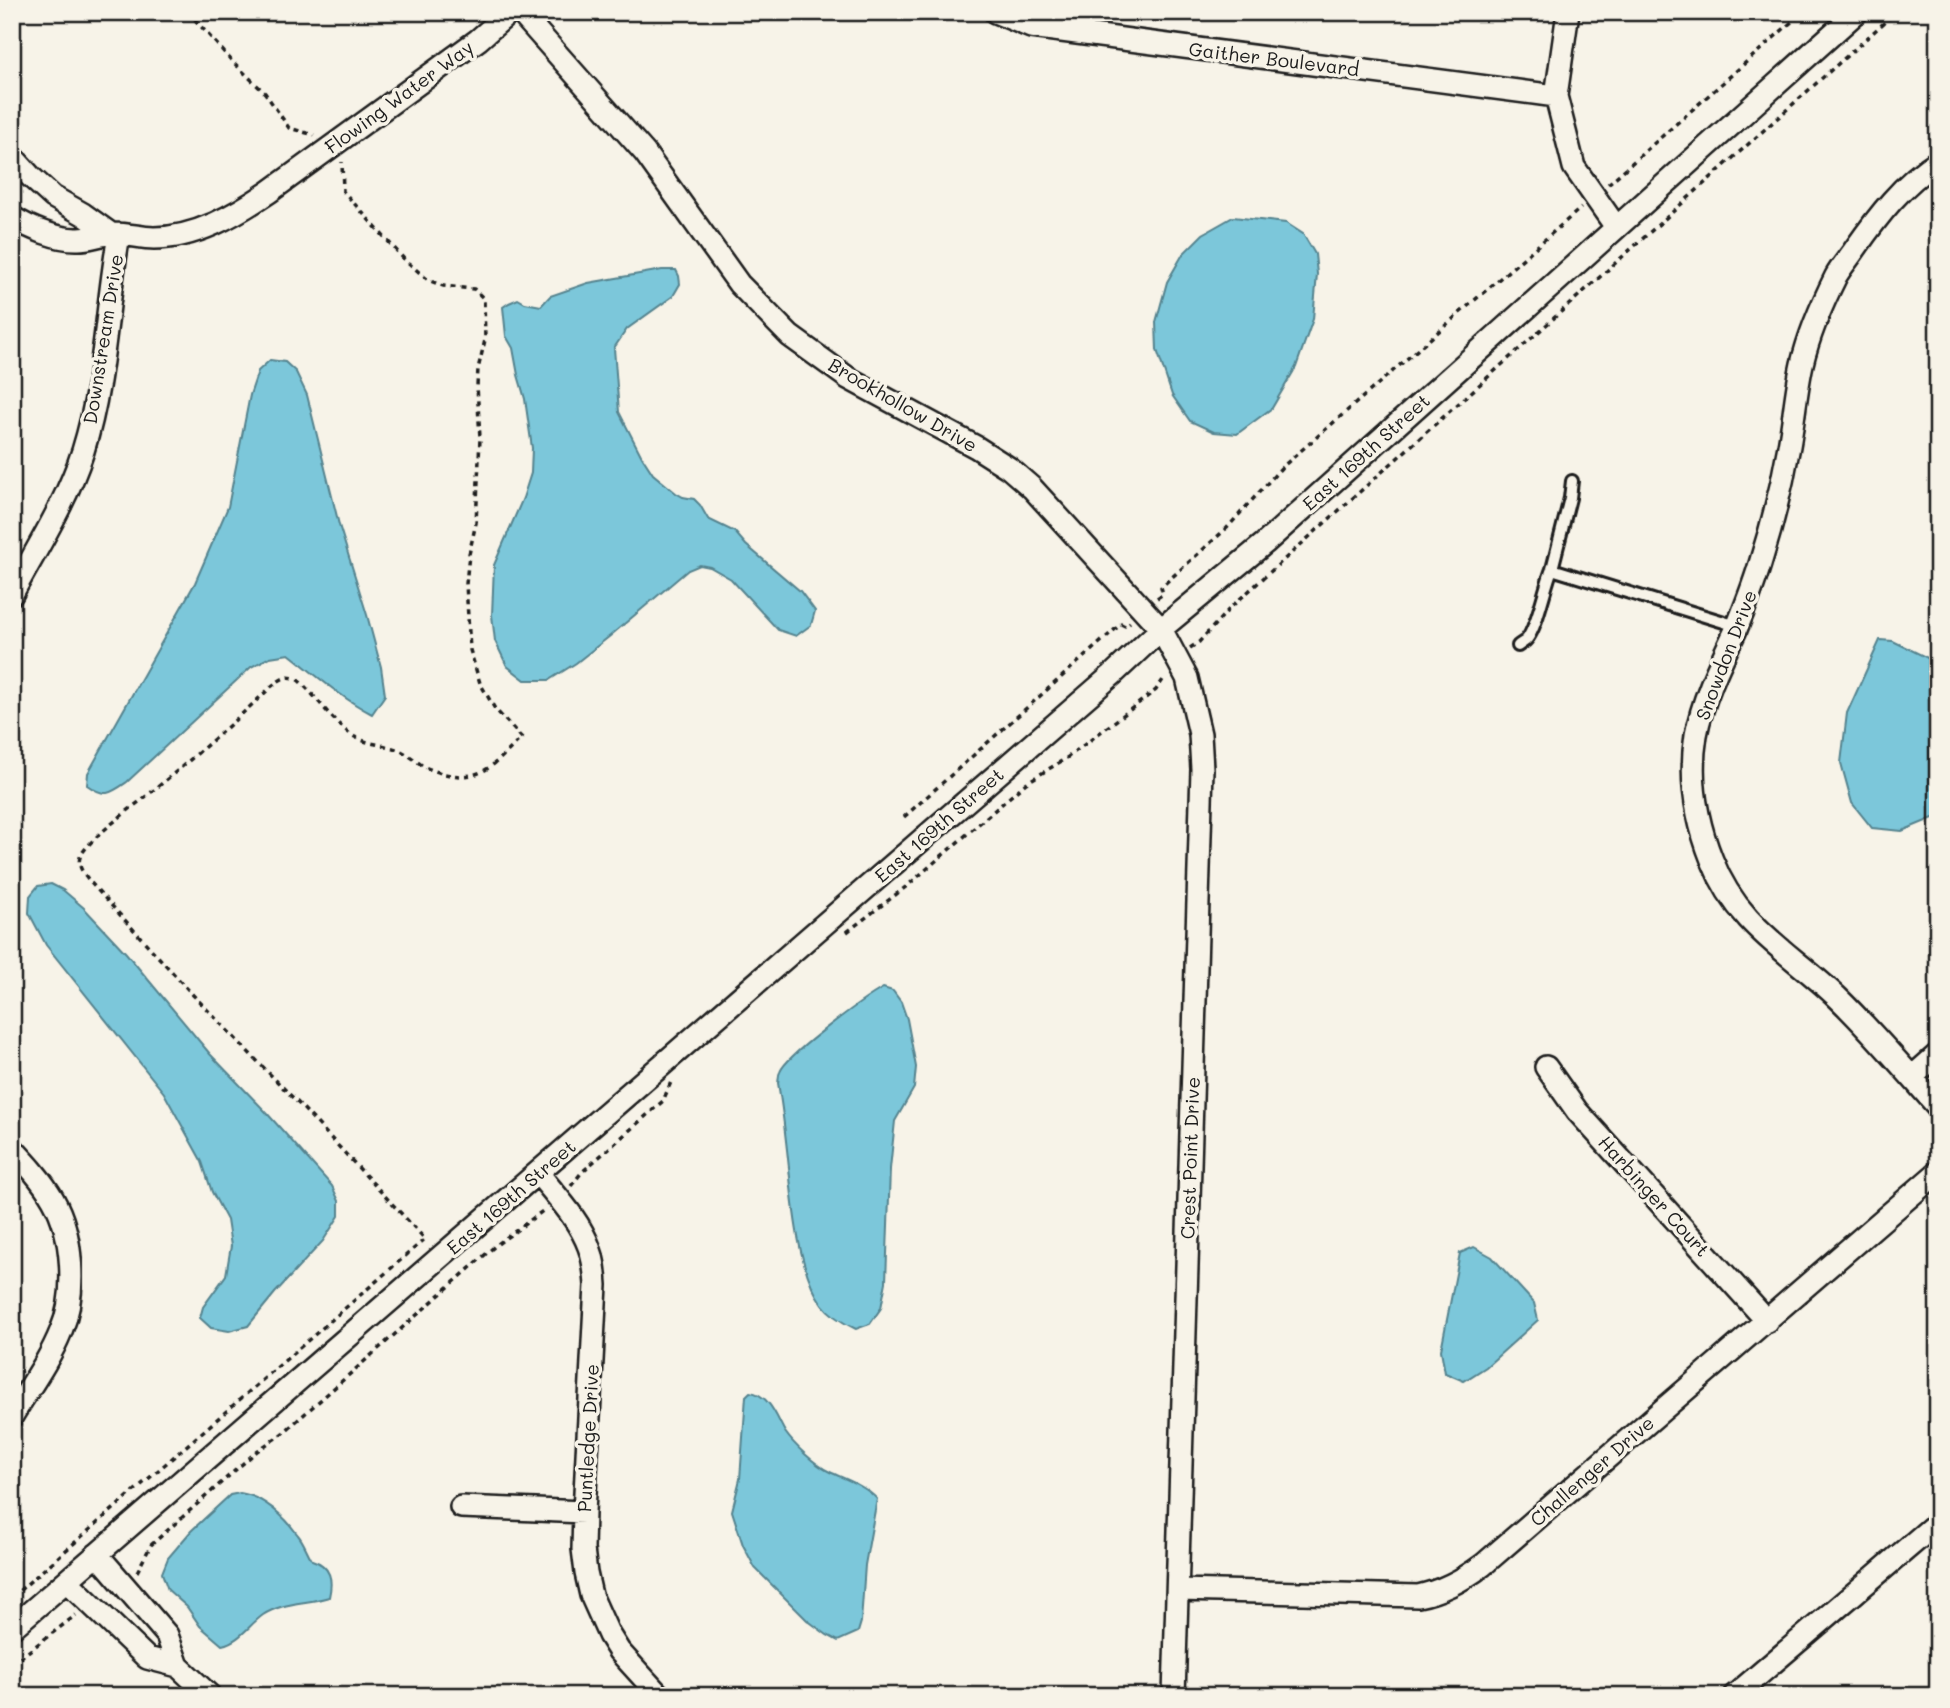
<svg xmlns="http://www.w3.org/2000/svg" width="1950" height="1708" font-family="Mali,sans-serif">
<style>
.water{fill:#7bc7da;stroke:#55838e;stroke-width:2}
.lines{fill:none;stroke-linecap:round;stroke-linejoin:round}
.service-casing{stroke:#1c1c1c;stroke-width:16}
.minor-casing{stroke:#1c1c1c;stroke-width:26}
.path{stroke:#1c1c1c;stroke-width:3.5;stroke-dasharray:5 5;stroke-linecap:butt}
.service{stroke:#f7f3e8;stroke-width:10}
.minor{stroke:#f7f3e8;stroke-width:21}
.labels{text-anchor:middle;stroke-width:7;stroke-linejoin:round;paint-order:stroke}
.street-label{font-size:19px;fill:#1c1c1c;stroke:#f7f3e8}
</style>
<rect width="100%" height="100%" fill="#f7f3e8"/>
<filter id="ink" filterUnits="userSpaceOnUse"><feTurbulence type="fractalNoise" baseFrequency=".0143" numOctaves="2"/><feDisplacementMap in="SourceGraphic" scale="14" xChannelSelector="R" yChannelSelector="G"/><feConvolveMatrix kernelMatrix="1 2 1 2 8 2 1 2 1" color-interpolation-filters="sRGB"/></filter>
<g filter="url(#ink)">
<path class="water" d="M1233 217 1286 223 1303 234 1315 254 1317 274 1313 319 1296 367 1272 408 1237 434 1214 432 1190 421 1172 395 1157 350 1156 322 1167 282 1183 254 1203 234Z
M662 270H676L679 276 680 284 673 296 627 329 614 348 619 412 642 457 653 474 676 493 683 497 694 499 700 505 708 519 735 532 746 545 800 591 815 611 811 625 796 636 778 630 731 579 710 567 700 565 688 570 610 636 576 663 549 680H525L507 666 495 641 492 615 494 565 523 498 531 473 532 448 525 399 518 375 513 348 506 336 503 307 509 303 518 299 525 303 541 306 550 296 588 283Z
M270 360 285 362 296 372 307 395 339 525 367 615 381 667 385 695 372 714C341 698 316 675 289 654L270 657 251 667 127 782C110 794 105 798 87 785L88 773 195 583 228 507 250 395 258 371Z
M1880 640 1893 641 1938 663V816L1902 831 1872 828 1852 803 1841 763 1847 713Z
M51 884 63 890 84 908 126 953 210 1054 265 1111 332 1186 339 1201V1216L323 1241 275 1293 248 1326 229 1331 211 1328 200 1318 203 1307 226 1275 231 1246 227 1220 212 1192 202 1162 164 1093 46 945 29 913 30 896 38 886Z
M883 988 893 991 901 1002 907 1019 916 1067 914 1088 895 1121 890 1169 886 1282 881 1308 870 1324 856 1329C843 1323 831 1316 822 1304 799 1273 793 1207 789 1168 786 1140 783 1111 778 1083 779 1079 778 1075 780 1072 786 1055 865 998 883 988Z
M1474 1247 1492 1257 1534 1303 1538 1320 1486 1367 1464 1381 1445 1373 1441 1350 1460 1253Z
M750 1392C769 1394 777 1418 785 1432 794 1445 815 1465 830 1472 847 1480 864 1485 877 1499L865 1565 861 1622 858 1632 838 1641 827 1635 807 1620 755 1568 743 1545 732 1511 740 1479 746 1396Z
M240 1493C263 1496 285 1517 298 1535 304 1542 307 1552 312 1560 331 1566 333 1580 329 1597 307 1604 282 1602 263 1615 249 1625 240 1641 222 1645L200 1626 187 1607 168 1590 162 1573 168 1558 191 1531 230 1495Z"/>
<g class="lines">
<g class="service-casing">
<path id="service" d="M1552 569 1570 498 1572 481
M1518 646C1521 643 1525 642 1527 639 1537 627 1545 586 1552 569L1737 626"/>
</g>
<g class="minor-casing">
<path id="minor" d="M520 12 645 153 739 284 790 336 848 378 976 447 1009 468 1032 488 1161 629 1187 678 1200 734 1202 769 1174 1696
M995 12 1031 27 1556 96
M1568 12 1556 96 1574 167 1616 227
M12 156 31 177 53 197 83 214 111 234
M1938 161C1903 183 1878 216 1855 249 1849 258 1841 267 1836 276 1822 304 1809 334 1802 364 1796 391 1794 419 1789 446 1782 486 1772 526 1760 564 1753 587 1744 610 1735 632 1719 666 1703 698 1696 735 1689 777 1696 820 1712 860 1738 927 1789 951 1837 997 1873 1032 1905 1070 1938 1107
M12 217C29 228 58 240 79 239 90 239 100 234 111 234 125 233 140 238 154 238 196 238 235 215 269 192L478 40 510 12
M12 594C37 548 67 501 83 451 105 381 106 307 119 235
M1546 1067 1577 1111 1767 1321
M1912 1077 1938 1054
M12 1148C27 1164 42 1180 53 1199 73 1234 77 1294 61 1331 49 1361 29 1388 12 1416
M538 1173C556 1196 579 1219 589 1247 594 1259 595 1272 596 1285L584 1512 583 1549 586 1573 591 1595 609 1635 619 1651 660 1696
M461 1507 584 1512
M97 1554 167 1635 178 1666 210 1696
M67 1581 147 1658 178 1666
M1178 1590 1418 1596C1443 1591 1463 1580 1483 1565L1938 1172
M12 1628 1112 675 1161 629 1265 543 1857 12
M1734 1696 1938 1522"/>
</g>
<path class="path" d="M188 12 231 60 265 93 289 128 314 135
M1608 184 1803 12
M1157 598 1163 594 1161 587 1227 528 1281 468 1581 208
M1190 648 1199 642 1231 607 1896 12
M904 817 1121 624 1125 626 1130 622
M847 932 907 886 1026 783 1068 757 1156 690 1165 677
M571 1186 582 1172 663 1101 671 1082
M137 1572 151 1545 257 1451 283 1433 495 1246 544 1210
M12 1597 425 1239 299 1104 193 995 92 884C86 876 75 866 81 855 91 837 136 805 154 790 194 757 234 722 272 686 281 679 287 674 298 680 318 697 332 723 355 737 369 745 386 744 401 751 409 755 416 761 423 766 441 775 467 781 485 770 499 762 510 748 522 738L495 709 480 683 470 650 466 584 469 554 476 523 480 438 477 386 478 369 485 340 484 299 474 289 443 286 428 280 404 259 343 191 342 162
M12 1664 76 1615"/>
<use href="#service" class="service"/>
<use href="#minor" class="minor"/>
</g>
</g>
<g class="labels">
<g class="street-label">
<text transform="translate(1274 59) rotate(7)" y="7">Gaither Boulevard</text>
<text transform="translate(399 97) rotate(-36)" y="7">Flowing Water Way</text>
<text transform="translate(103 339) rotate(-81)" y="7">Downstream Drive</text>
<text transform="translate(903 405) rotate(30)" y="7">Brookhollow Drive</text>
<text transform="translate(1366 452) rotate(-42)" y="7">East 169th Street</text>
<text transform="translate(1726 655) rotate(-69)" y="7">Snowdon Drive</text>
<text transform="translate(939 825) rotate(-41)" y="7">East 169th Street</text>
<text transform="translate(1190 1158) rotate(-88)" y="7">Crest Point Drive</text>
<text transform="translate(1654 1196) rotate(48)" y="7">Harbinger Court</text>
<text transform="translate(511 1197) rotate(-41)" y="7">East 169th Street</text>
<text transform="translate(588 1438) rotate(-87)" y="7">Puntledge Drive</text>
<text transform="translate(1592 1471) rotate(-41)" y="7">Challenger Drive</text>
</g>
</g>
<rect width="1950" height="1708" fill="none" stroke="#f7f3e8" stroke-width="42"/>
<rect x="21" y="21" width="1908" height="1666" fill="none" stroke="#1c1c1c" stroke-width="2.5" filter="url(#ink)"/>
</svg>
